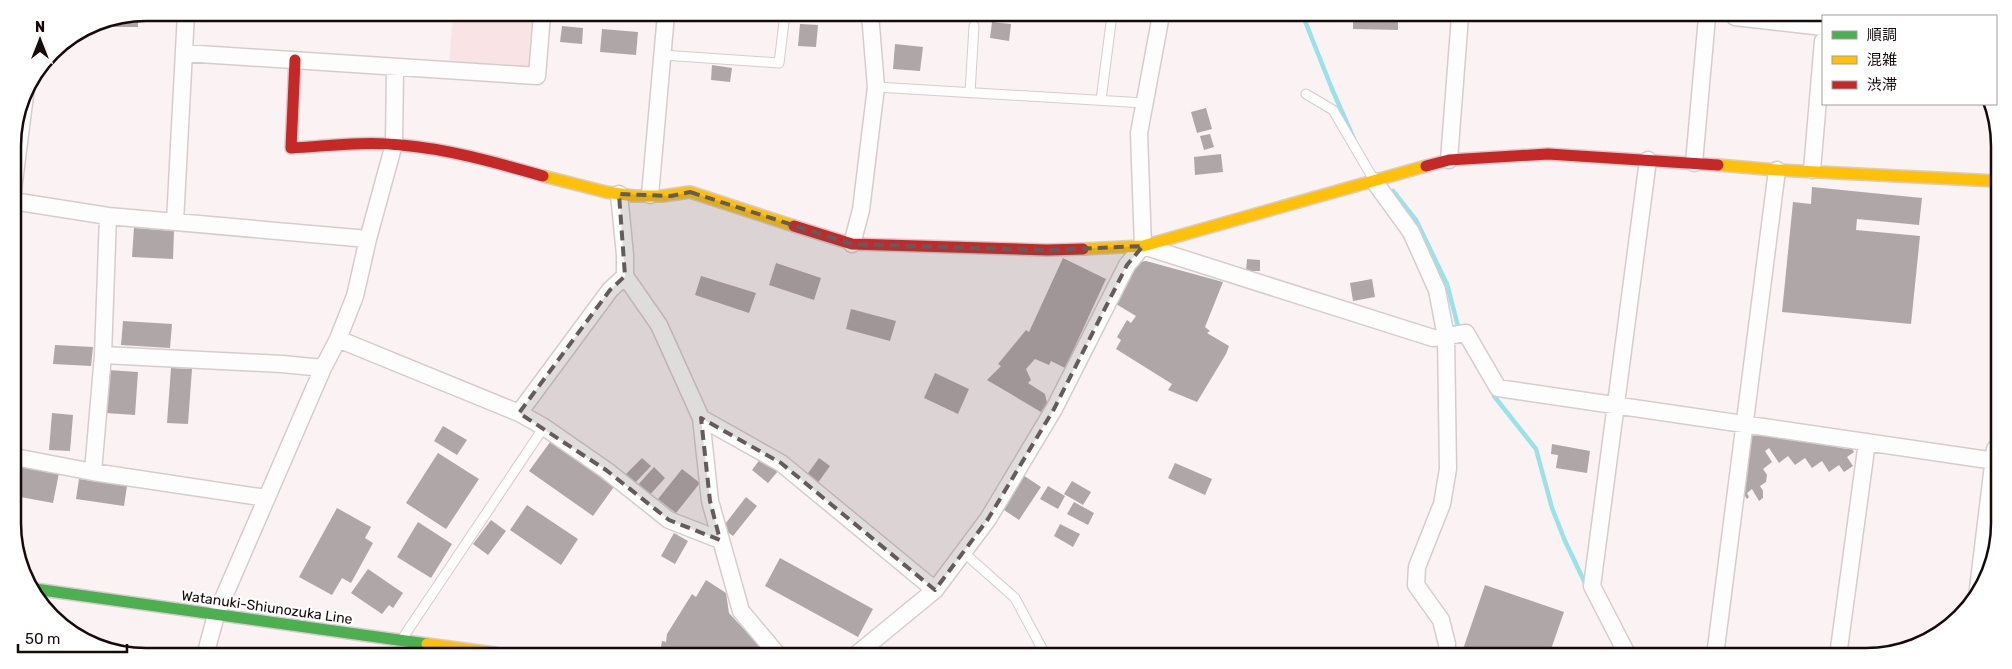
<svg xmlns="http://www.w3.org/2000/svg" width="2012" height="669" font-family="Rubik,'Noto Sans JP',sans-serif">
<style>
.green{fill:#fae3e4}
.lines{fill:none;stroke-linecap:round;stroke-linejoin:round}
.stream{stroke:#97e3e8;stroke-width:4.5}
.building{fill:#afa6a7}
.lane-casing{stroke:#d7cccd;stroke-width:11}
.street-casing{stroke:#d7cccd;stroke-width:19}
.fast-casing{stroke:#d7cccd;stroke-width:14}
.slow-casing{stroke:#d7cccd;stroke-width:14}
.jam-casing{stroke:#d7cccd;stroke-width:14}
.lane{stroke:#fefdfd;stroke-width:9}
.street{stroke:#fefdfd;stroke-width:16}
.fast{stroke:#4caf50;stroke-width:11}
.slow{stroke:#ffc107;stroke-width:11}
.jam{stroke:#c62828;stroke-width:11}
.marked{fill:#665b5c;fill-opacity:0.2;stroke:#665b5c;stroke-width:4;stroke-dasharray:10 6;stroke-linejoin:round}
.labels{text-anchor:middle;stroke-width:5;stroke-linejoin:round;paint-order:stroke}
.street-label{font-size:14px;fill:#160a0b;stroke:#fff}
.rim{fill:none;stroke:#160a0b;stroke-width:2.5}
</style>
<rect width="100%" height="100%" fill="#faf2f3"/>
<path class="green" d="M453 13 536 14 529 72 449 66Z"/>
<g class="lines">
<path class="stream" d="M1303 16 1332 89 1354 139
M1393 191 1416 220 1447 284 1459 330
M1493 390 1494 396 1536 449 1552 508 1565 541 1586 585"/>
</g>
<path class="building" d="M138 14V27H113V19Z
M1353 16H1398V30L1353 29Z
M992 22 1011 24 1009 41 990 38Z
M800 24 818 25 816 47 798 46Z
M562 26 583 28 582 44 560 42Z
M602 29 638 32 636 55 600 52Z
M895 44 923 47 920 71 893 69Z
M712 65 732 68 730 82 711 80Z
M1206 108 1212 129 1197 133 1191 112Z
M1210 134 1214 147 1204 150 1200 136Z
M1221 154 1223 172 1195 175 1194 157Z
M1812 187 1922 198 1919 225 1857 219 1856 230 1920 236 1911 324 1782 312 1793 202 1811 204Z
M134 228 174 231 173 259 132 257Z
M1063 258 1106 279 1065 368 1051 361 1049 365 1035 359 1026 369 1031 380 1028 383 1045 394 1047 403 1041 412 987 380 1001 366 998 364 1026 330 1029 332Z
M1247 259 1260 260V271H1246Z
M1146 261 1223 282 1205 327 1210 331 1207 333 1229 346 1226 354 1197 402 1168 390 1172 384 1116 349 1121 340 1117 337 1127 320 1131 323 1136 316 1116 304 1132 263Z
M776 263 821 278 814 300 769 285Z
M701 276 756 293 749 313 695 295Z
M1372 279 1375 297 1353 301 1350 283Z
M851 309 896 321 890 341 846 329Z
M123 321 172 324 170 348 121 345Z
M55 345 93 347 91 366 53 364Z
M171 368 192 369 188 424 167 423Z
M108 370 138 372 135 415 106 413Z
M935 373 969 389 958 414 924 398Z
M52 413 73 415 70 451 49 450Z
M443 426 467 440 457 455 434 441Z
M1755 432 1847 449 1851 447 1854 452 1847 457 1853 466 1844 472 1839 465 1829 472 1822 461 1812 468 1805 458 1795 465 1788 456 1779 463 1769 448 1765 451 1772 462 1763 469 1767 475 1766 482 1760 486 1763 491V498L1759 501 1752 489 1747 493 1749 497 1747 499 1743 493 1752 435Z
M553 438 616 484 593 516 529 471Z
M1552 444 1590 451 1587 473 1556 468 1558 455 1551 454Z
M438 453 479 479 446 529 406 503Z
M642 458 651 466 634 484 624 476Z
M761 458 778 471 768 483 752 470Z
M819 458 830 466 817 484 806 476Z
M1175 463 1212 479 1205 495 1168 478Z
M15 465 59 473 53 503 15 496Z
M654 467 665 478 648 497 636 487Z
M682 469 700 483 676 513 658 499Z
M1023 475 1041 487 1019 520 1001 508Z
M79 479 127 486 124 506 76 499Z
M1072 481 1091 492 1083 505 1064 494Z
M1048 486 1065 496 1058 509 1040 499Z
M746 497 757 506 733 536 722 528Z
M1074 502 1094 513 1088 525 1067 514Z
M527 505 578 539 561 565 510 530Z
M337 508 371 527 365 538 373 543 351 583 342 578 332 595 299 577Z
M491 520 506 531 488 555 473 544Z
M418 522 452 544 431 578 397 557Z
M1060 524 1080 534 1073 547 1054 536Z
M674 533 688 541 675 564 661 556Z
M780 558 873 609 858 637 765 586Z
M368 569 403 593 393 608 389 605 382 614 351 593Z
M706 580 726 593 729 613 763 650V653H660L662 641 666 642 667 634 692 594 696 597Z
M1485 585 1564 612 1549 655H1461Z"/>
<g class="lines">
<g class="lane-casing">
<path id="lane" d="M663 55 779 63 785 14
M876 87 1144 103
M970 93 974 26
M1306 94 1333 110 1374 180
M1101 100 1112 15
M963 552 1015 598 1045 654
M402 639 544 427"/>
</g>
<g class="street-casing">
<path id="street" d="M1735 17 1823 27
M184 53 537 76 542 14
M1449 160 1460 16
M1694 163 1707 17
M1812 170 1823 41
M1374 181 1411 232 1437 290 1446 337 1448 469 1442 504 1417 567 1416 585 1441 620 1447 644V655
M13 190 26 87
M619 194 625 255V276L659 325 701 418 710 501 741 611 777 654
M650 195 666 14
M13 201 108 216 368 239
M175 222 186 13
M852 244 861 210 876 87 870 14
M1143 246 1433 338 1466 333 1498 388 1995 461
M338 339 519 413 544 427 606 470 669 520 720 540
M103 355 282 364 323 368
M519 413 610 290 625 276
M701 418 781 463 935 590
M15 457 93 472 266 498
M93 472 103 355 108 216
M1977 597 1995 449
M206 652 216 615 323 368 338 339 355 296 368 239 394 144 395 67
M857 654 935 590 988 519 1054 409 1127 265 1143 246 1139 133 1161 15
M1628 656 1592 586 1648 160
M1715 656 1777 170
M1838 656 1867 442"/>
</g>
<g class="fast-casing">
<path id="fast" d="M35 589 427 644"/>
</g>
<g class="slow-casing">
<path id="slow" d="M1718 165 1777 170 1997 181
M543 176 606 192 634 196H662L690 192 794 226
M1083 249 1143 246 1426 166
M427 644 495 653"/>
</g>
<g class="jam-casing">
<path id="jam" d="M295 60 291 148C328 146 365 141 401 145 449 149 497 163 543 176
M1426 166 1449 160 1548 154 1718 165
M794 226 852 244 1047 250 1083 249"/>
</g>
<use href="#lane" class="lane"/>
<use href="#street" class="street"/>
<use href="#fast" class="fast"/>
<use href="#slow" class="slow"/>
<use href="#jam" class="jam"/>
</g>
<path class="marked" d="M690 192 852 244 1047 250 1143 246 1127 265 1054 409 988 519 935 590 781 463 701 418 710 501 720 540 669 520 606 470 519 413 610 290 625 276 619 194 671 196Z"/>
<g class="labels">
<g class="street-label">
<text transform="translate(267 607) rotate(8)" y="5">Watanuki-Shiunozuka Line</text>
</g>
</g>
<path d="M0 0H2012V669H0ZM146 21H1866A125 125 0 0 1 1991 146V523A125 125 0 0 1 1866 648H146A125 125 0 0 1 21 523V146A125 125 0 0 1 146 21Z" fill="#fff" fill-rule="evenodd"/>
<path class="rim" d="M146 21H1866A125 125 0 0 1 1991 146V523A125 125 0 0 1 1866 648H146A125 125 0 0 1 21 523V146A125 125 0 0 1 146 21Z"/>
<rect x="1822" y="15" width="175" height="90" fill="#ffffff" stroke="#a29d9d"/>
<rect x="1832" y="31" width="25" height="8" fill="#4caf50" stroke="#a29d9d"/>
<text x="1867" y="40" font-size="15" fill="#160a0b">順調</text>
<rect x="1832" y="56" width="25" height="8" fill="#ffc107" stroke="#a29d9d"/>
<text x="1867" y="65" font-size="15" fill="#160a0b">混雑</text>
<rect x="1832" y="81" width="25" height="8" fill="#c62828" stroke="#a29d9d"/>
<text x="1867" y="90" font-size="15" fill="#160a0b">渋滞</text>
<g transform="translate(40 40)" stroke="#ffffff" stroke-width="4" paint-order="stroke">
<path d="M0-4L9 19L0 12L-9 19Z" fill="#160a0b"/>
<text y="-8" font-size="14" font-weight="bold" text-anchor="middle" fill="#160a0b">N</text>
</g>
<path d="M18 644v8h109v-8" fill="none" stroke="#160a0b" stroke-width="2.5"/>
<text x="25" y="644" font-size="15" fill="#160a0b" stroke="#ffffff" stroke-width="4" paint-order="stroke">50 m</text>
</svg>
